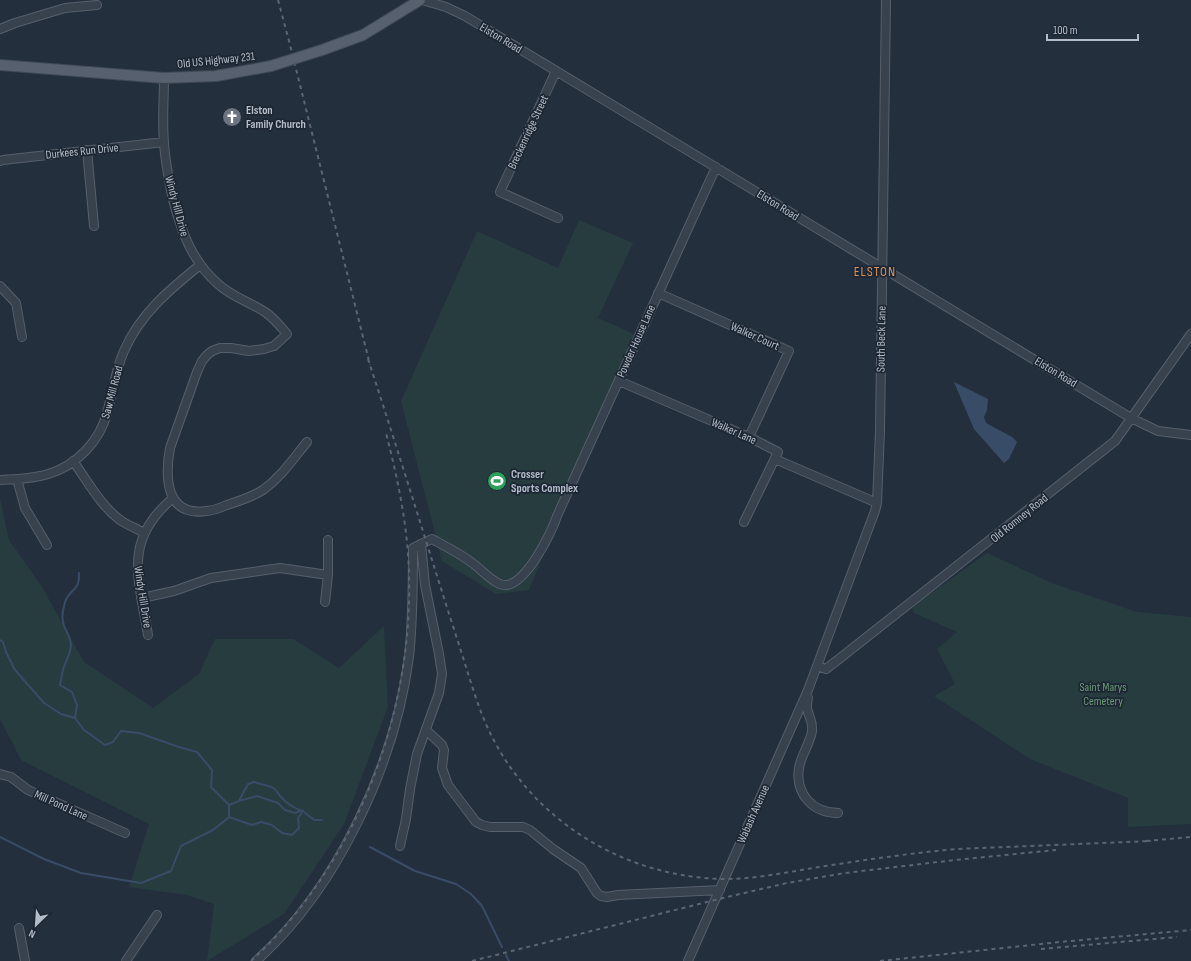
<svg xmlns="http://www.w3.org/2000/svg" width="1191" height="961" font-family="'Sofia Sans Condensed',sans-serif">
<style>
.green{fill:#263c3f}
.water{fill:#394c67}
.lines{fill:none;stroke-linecap:round;stroke-linejoin:round}
.stream{stroke:#394c67;stroke-width:2}
.minor-casing{stroke:#565f6c;stroke-width:10}
.major-casing{stroke:#414a57;stroke-width:12}
.minor{stroke:#38414e;stroke-width:8}
.major{stroke:#56606e;stroke-width:10}
.rail{stroke:#5a6575;stroke-width:2;stroke-dasharray:4 4;stroke-linecap:butt}
.major-bridge-casing{stroke:#414a57;stroke-width:12;stroke-linecap:butt}
.major-bridge{stroke:#56606e;stroke-width:10}
.labels{text-anchor:middle;stroke-width:3.5;stroke-linejoin:round;paint-order:stroke}
.street-label{font-size:12px;fill:#b4bcc9;stroke:#1d2633}
.poi-label{font-size:12px;font-weight:bold;fill:#b4bcc9;stroke:#1d2633;text-anchor:start}
.park-label{font-size:12px;fill:#6b9a76;stroke:#1d2633}
.quarter-label{font-size:14px;letter-spacing:1px;fill:#d59563;stroke:#1d2633}
</style>
<rect width="100%" height="100%" fill="#242f3e"/>
<path class="green" d="M579 220 633 243 598 318 634 334 529 590 496 594 442 561 401 401 477 231 558 268Z
M0 498 9 540 42 587 84 662 153 708 199 674 215 639H293L339 668 384 626 388 707 344 824 284 914 207 961 214 904 187 895 129 887 149 824 21 760 0 719Z
M987 553 1052 583 1137 612 1191 617V824L1128 827V798L1030 759 934 696 955 684 937 649 957 632 914 613 912 607Z"/>
<path class="water" d="M954 382 988 399 987 410 984 417 986 423 1012 437 1017 442 1009 459 1004 463 974 429Z"/>
<g class="lines">
<path class="stream" d="M0 640 3 642 6 652 15 670 44 703 61 714 75 718 84 730 105 745 113 742 121 731 139 733 179 747 197 752 212 770 211 787 229 805V817L252 825 261 822 272 825 282 833 292 835 299 828 298 818 303 811 314 820H322
M75 718 77 705 72 692 60 685C61 680 62 674 63 670 65 662 70 655 71 646 71 638 67 633 64 626 61 618 63 610 65 602 69 589 80 592 79 573
M239 801 257 796 278 803 285 810 295 813 300 811
M229 805 239 801 248 784 254 782C259 784 269 786 272 787 277 790 278 794 281 797 286 803 295 809 303 811
M0 837 44 859 81 873 141 883 171 871 181 846 213 830 229 817
M370 847 415 871 456 884 471 894 482 906 502 947
M506 955 509 961"/>
<g class="minor-casing">
<path id="minor" d="M422 0 446 7 465 16 1131 418 1158 431 1191 435
M0 29 15 23 65 8 97 5
M556 71 500 192 558 218
M164 78C164 99 162 121 164 142 165 162 169 181 173 200 182 233 192 261 218 284 232 297 250 302 265 312 274 318 280 326 287 334L274 346 264 349 249 351 231 348H220L212 351 207 355 202 361 197 372 170 448C165 476 165 517 206 511 213 511 220 508 227 505 239 501 252 497 263 490 281 477 293 459 307 442
M87 150 94 226
M0 161 3 160 164 142
M0 286 16 303 22 337
M658 293 789 351 749 437
M619 381 749 437 778 452 744 522
M775 459 877 503
M73 461C87 480 100 505 120 520 127 525 136 528 144 533
M17 479 25 508 47 545
M0 480C16 479 33 479 48 474 76 466 100 441 107 413 113 392 115 371 124 351 140 314 169 290 200 265
M142 598 174 591 211 578 280 568 328 575
M325 602 328 575V540
M148 635C139 579 122 541 173 498
M817 666 826 669 839 659 1115 441 1191 334
M808 698C807 701 807 704 807 707 808 717 813 719 812 731 810 744 801 755 799 768 795 794 813 813 838 813
M426 730 442 745 444 750 442 768 448 785 476 822 482 825 490 827H523L530 830 553 849 581 868 597 893 601 896 607 897 618 895 720 890
M0 774 11 777 28 790 125 833
M400 846 406 819 410 789 417 754 439 693 442 674 439 654 425 585 421 544 432 539C445 546 459 553 471 562 481 569 490 580 500 584 522 594 552 532 557 516L716 167
M19 928 25 961
M126 961 157 915
M256 961C337 889 395 764 409 657 413 620 413 584 413 548L421 544
M688 961 808 690 875 511 877 503 880 431 886 0"/>
</g>
<g class="major-casing">
<path id="major" d="M322 50 363 35 420 0
M0 65 164 78 216 76 271 66"/>
</g>
<use href="#minor" class="minor"/>
<use href="#major" class="major"/>
<path class="rail" d="M278 0 289 41 370 365
M368 359C392 432 415 506 438 579 447 608 457 638 466 667 472 686 478 706 486 724 524 811 610 870 705 878 743 882 782 873 819 867 865 860 910 853 957 849L1151 841
M1146 841 1191 837
M1041 949 1177 937
M251 961C355 866 413 715 409 575 408 527 398 480 386 433
M472 961 723 898 787 883 845 873 955 860 1056 850
M880 961 1060 942 1191 930"/>
<g class="major-bridge-casing">
<path id="major-bridge" d="M271 66 322 50"/>
</g>
<use href="#major-bridge" class="major-bridge"/>
</g>
<defs>
<g id="church-disc" transform="scale(1)"><circle r="9.5" fill="#6b7280" stroke="#1d2633"/><path d="M-1.2-6h2.4v3.5h3.3v2.4h-3.3V6h-2.4V-.1h-3.3v-2.4h3.3Z" fill="#fff"/></g>
<g id="stadium-disc" transform="scale(1)"><circle r="9.5" fill="#2e9e5b" stroke="#1d2633"/><path d="M0-5a6.5 5 0 1 0 0 10a6.5 5 0 1 0 0-10ZM-3.5-1.8h7v3.6h-7Z" fill="#fff"/></g>
</defs>
<g fill-rule="evenodd">
<use href="#church-disc" x="232" y="117"/>
<use href="#stadium-disc" x="497" y="481"/>
</g>
<g class="labels">
<g class="street-label">
<text transform="translate(501 38) rotate(31)" y="4">Elston Road</text>
<text transform="translate(216 60) rotate(-6)" y="4">Old US Highway 231</text>
<text transform="translate(528 132) rotate(-65)" y="4">Breckenridge Street</text>
<text transform="translate(82 151) rotate(-6)" y="4">Durkees Run Drive</text>
<text transform="translate(778 205) rotate(32)" y="4">Elston Road</text>
<text transform="translate(177 206) rotate(75)" y="4">Windy Hill Drive</text>
<text transform="translate(755 336) rotate(24)" y="4">Walker Court</text>
<text transform="translate(881 339) rotate(-89)" y="4">South Beck Lane</text>
<text transform="translate(636 341) rotate(-66)" y="4">Powder House Lane</text>
<text transform="translate(1056 372) rotate(31)" y="4">Elston Road</text>
<text transform="translate(112 392) rotate(-75)" y="4">Saw Mill Road</text>
<text transform="translate(734 431) rotate(24)" y="4">Walker Lane</text>
<text transform="translate(1019 518) rotate(-39)" y="4">Old Romney Road</text>
<text transform="translate(143 597) rotate(81)" y="4">Windy Hill Drive</text>
<text transform="translate(61 805) rotate(24)" y="4">Mill Pond Lane</text>
<text transform="translate(753 814) rotate(-66)" y="4">Wabash Avenue</text>
</g>
<g class="poi-label">
<text x="246" y="114">Elston<tspan x="246" dy="14">Family Church</tspan></text>
<text x="511" y="478">Crosser<tspan x="511" dy="14">Sports Complex</tspan></text>
</g>
<g class="park-label">
<text x="1103" y="691">Saint Marys<tspan x="1103" dy="14">Cemetery</tspan></text>
</g>
<g class="quarter-label">
<text x="875" y="276">ELSTON</text>
</g>
</g>
<g transform="translate(36 925) rotate(205)" stroke="#1d2633" stroke-width="3" paint-order="stroke">
<path d="M0-3L7 15L0 10L-7 15Z" fill="#b4bcc9"/>
<text y="-6" font-size="11" font-weight="bold" text-anchor="middle" fill="#b4bcc9">N</text>
</g>
<path d="M1047 34v6h91v-6" fill="none" stroke="#b4bcc9" stroke-width="2"/>
<text x="1053" y="34" font-size="12" fill="#b4bcc9" stroke="#1d2633" stroke-width="3" paint-order="stroke">100 m</text>
</svg>
